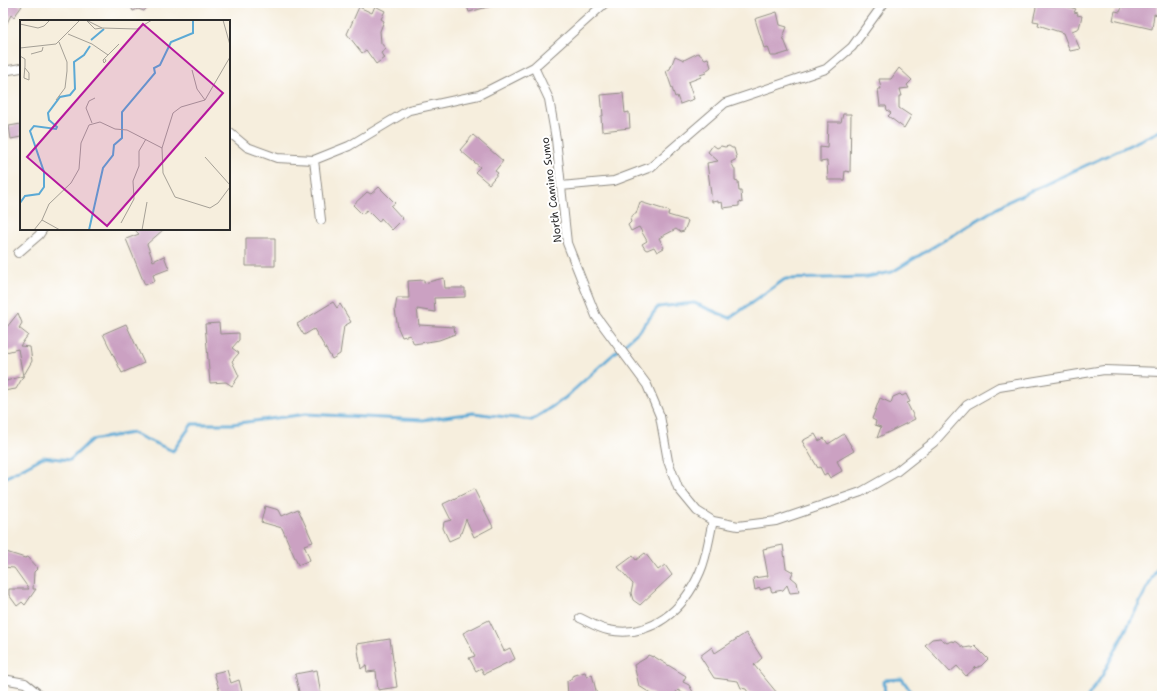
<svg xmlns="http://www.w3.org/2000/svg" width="1165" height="699" font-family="'Shantell Sans',sans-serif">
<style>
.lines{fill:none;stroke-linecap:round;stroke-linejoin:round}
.stream{stroke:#5ba9d5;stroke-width:3}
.building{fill:#cba1c2}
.street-casing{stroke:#908c84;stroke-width:10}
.street{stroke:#fff;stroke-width:8}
.labels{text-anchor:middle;stroke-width:4;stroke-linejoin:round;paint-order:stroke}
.street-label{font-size:11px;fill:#2b2b2b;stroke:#fff}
.inset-river{fill:none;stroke:#5ba9d5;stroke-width:2}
.inset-road{fill:none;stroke:#a5a096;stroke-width:1}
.view{fill:#b5179e;fill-opacity:0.15;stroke:#b5179e;stroke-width:2}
.inset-edge{fill:none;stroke:#2b2b2b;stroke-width:2}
</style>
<rect width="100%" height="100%" fill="#fff"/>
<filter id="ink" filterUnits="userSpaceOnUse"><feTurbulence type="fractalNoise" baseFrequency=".025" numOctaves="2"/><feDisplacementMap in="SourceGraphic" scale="8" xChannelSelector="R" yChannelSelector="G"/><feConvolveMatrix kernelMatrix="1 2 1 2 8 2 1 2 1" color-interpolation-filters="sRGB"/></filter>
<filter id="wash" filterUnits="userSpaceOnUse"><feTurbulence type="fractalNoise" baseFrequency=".012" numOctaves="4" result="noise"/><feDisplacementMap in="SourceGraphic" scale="16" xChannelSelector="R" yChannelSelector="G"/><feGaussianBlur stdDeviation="0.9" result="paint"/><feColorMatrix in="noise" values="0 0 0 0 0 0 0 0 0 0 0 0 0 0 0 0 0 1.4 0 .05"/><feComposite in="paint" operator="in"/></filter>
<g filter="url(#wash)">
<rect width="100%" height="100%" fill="#f6eedd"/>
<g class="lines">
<path class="stream" d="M3 479 43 457 70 460 91 440 132 433 173 451 192 424H232L306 414 423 420 473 413 532 420 565 398 641 329 658 307 694 303 730 318 785 279 867 277 892 272 1007 202 1162 130
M885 696 884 680 902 679 914 696
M1088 696 1102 676 1162 559"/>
</g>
<g id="blocks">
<path class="building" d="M3 3H16L22 6 14 17 11 15 3 31Z
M124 3H153V4L148 6 144 11 138 9 133 11 131 7 124 6Z
M466 3H494L495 5 469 12Z
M1037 3H1056L1076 9 1074 12 1078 13 1077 15 1082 16 1079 28 1072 31 1080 49 1070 51 1063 33 1038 25 1039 22 1033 21Z
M1124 3H1151L1158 5V15L1154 14 1152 29 1113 20 1115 11 1120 12Z
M375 6 385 11 381 19 384 21 380 31 381 43 386 49 381 53 384 58 376 64 366 50 362 53 347 34 359 7 372 13Z
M777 12 780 25 787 27 783 37 789 52 776 56H771L768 47 764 48 755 19Z
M698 53 705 59 708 58 711 67 706 71V73L700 75 701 77 688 82 694 99 680 104 677 96 675 97 666 71 670 69 675 56 684 60Z
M899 68 912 80 907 85 909 88 900 89 902 96H899V108L911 116 904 128 888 116 891 113 887 110 886 106H880L878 89H881L879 79H891Z
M623 93 625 113 629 112 630 128 602 131 601 116H603L601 95Z
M843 114H851L850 172 845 171 844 180H828L827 161 820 162V147L827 148 828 122H841Z
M21 124V137L11 139 9 126Z
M473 135 503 161 495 171 498 173 489 184 475 172 480 167 460 150Z
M713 145 717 148 721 146 725 147 729 146 732 148H734L737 159 731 162 735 170V180L738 181 739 191H741L742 203 739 202V206L723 208 722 202 718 203V201L712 202 707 163 718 161 708 152Z
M379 187 395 203 391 206 403 219 392 230 381 218 379 222 367 210 362 214 353 205 367 192 371 194Z
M640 202 669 211 668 215 688 221 684 231 680 232 676 229 659 238 664 248 657 252 654 247 647 250 645 249 642 244 647 241 639 227 631 231 628 225 631 222 630 219 634 214H636Z
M134 229H164L147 244 153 261 164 256 169 269 153 275 155 281 145 285 126 239 139 234Z
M246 238H275V266H246Z
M444 278 445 288H465V297L434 298 435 312 417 309 419 325 454 327 455 334 439 340 414 344 410 335 402 337 398 328 395 310 397 298H409L408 281 424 280V283Z
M333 302 337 308 340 304 351 322 344 326 340 354 332 359 314 329 304 335 297 324Z
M18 313 22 323 19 328 28 335 20 346 30 347 32 361 16 389 3 391V382L23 376 18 349 6 352 4 339 3 340V332Z
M219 323 220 334 239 333V340L232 348 239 353 232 361 239 376 232 386 226 382 210 383 205 324Z
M126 324 144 363 122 373 103 334Z
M900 394 902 396 906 394 910 402 907 403 915 419 877 438 881 427 875 425 876 421 872 419 880 398 891 403 893 397Z
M815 434 819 441 824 438 828 444 844 434 854 451 837 461 842 471 830 478 827 473 824 475 820 467 818 468 802 441Z
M474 489 493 527 474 537 466 519 460 536 449 541 443 528 444 522 451 520 443 504Z
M265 506 279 510 282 516 298 509 313 542 304 545 310 560 298 565 282 528 261 522Z
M783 545 786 568 793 572 791 577 797 582 799 592 790 593 787 585 783 590 772 592 770 587 760 590V588L755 590 753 578 768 576 763 549Z
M3 551 25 558 28 557 38 568 34 572 33 589H36L25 605 22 602 17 606 9 595V589H29L14 568 3 567Z
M645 553 658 570 665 565 672 575 640 605 633 600 631 593 633 584 618 567 633 556 636 560Z
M489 620 504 651 510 648 515 659 484 674 481 668 476 671 469 658 475 656 463 633Z
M746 633 762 658 754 665 777 693 772 696H754L752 692 749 694 746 689 741 688 738 681 714 678 700 656 712 647 715 653Z
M940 638 947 643 951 641 957 642 964 648 970 647 973 648 975 646 988 659 981 666H980L977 668 976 667 966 676 957 666 950 672 925 645 932 639Z
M390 639 397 687 378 690 376 671 367 672 366 665 361 669 357 644Z
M648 655 653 657V656L686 676 683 682 689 685 693 692 691 696H687L678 690 673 696H655L639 686 634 665 646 658Z
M227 670 231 683 239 680 243 696H221L214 673Z
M317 670 321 696H300L295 674Z
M585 672 587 677 592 674 597 695 568 696 567 681 572 678V676Z"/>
</g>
</g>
<g filter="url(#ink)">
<use href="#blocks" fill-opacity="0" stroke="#908c84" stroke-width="1"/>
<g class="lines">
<g class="street-casing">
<path id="street" d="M534 67 605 3
M3 71 21 68
M229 132 247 147 277 158 314 160 349 146 409 110 479 95 534 67 549 99 556 139 567 243 596 316 647 385 660 416 668 461 678 488 697 511 713 521 738 526 776 521 861 492 896 472 934 442 967 405 999 387 1104 370 1162 372
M314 160 321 220
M561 186 614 181 651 167 725 103 826 69 852 47 884 3
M18 253 39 235 43 229
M580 618C589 622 598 628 608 630 652 639 684 609 700 572 707 556 709 537 713 521
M3 679 25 683 41 696"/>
</g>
<use href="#street" class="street"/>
</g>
</g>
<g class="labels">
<g class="street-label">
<text transform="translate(551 190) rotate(-97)" y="4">North Camino Sumo</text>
</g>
</g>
<g transform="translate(20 20)">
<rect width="210" height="210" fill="#f6eedd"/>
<path class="inset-river" d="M71 20 84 9M0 183 5 176 19 174 24 167V152L10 111 14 106 36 109 37 107 29 100 28 93 40 77 50 75 55 69 54 42 64 35 70 26M69 210 83 148 93 135 94 125 102 118V92L135 53 134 48 140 45 151 22 173 13V0"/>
<path class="inset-road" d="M66 0 75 9 82 8 66 0M203 0 210 25M0 4 18 8 24 6 30 0M82 8 117 9 132 0M48 14 72 24 88 35M0 28 36 24 60 0M11 34 22 31 23 27M0 36 5 39V46L4 57V58L9 60V53L5 48M85 39 86 41 84 43 83 40 99 24M172 50 177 69 185 80M36 80 45 68 47 51V42L39 22M72 103 66 88 69 81 75 78M142 128 143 153 155 177 190 188 198 183 210 167M185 137 210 165M22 200 40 210M101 203 114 179 113 161 119 146V131L126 119M14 210 22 200 29 184 51 163 59 149 61 123 69 105 80 102 95 109 107 110 142 128 153 93 161 87 185 80 210 37M122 210 127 182"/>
<path class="view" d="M123 4 203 73 87 206 7 137Z"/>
<rect width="210" height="210" class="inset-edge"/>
</g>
<rect width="1165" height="699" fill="none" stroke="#fff" stroke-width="16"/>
</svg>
